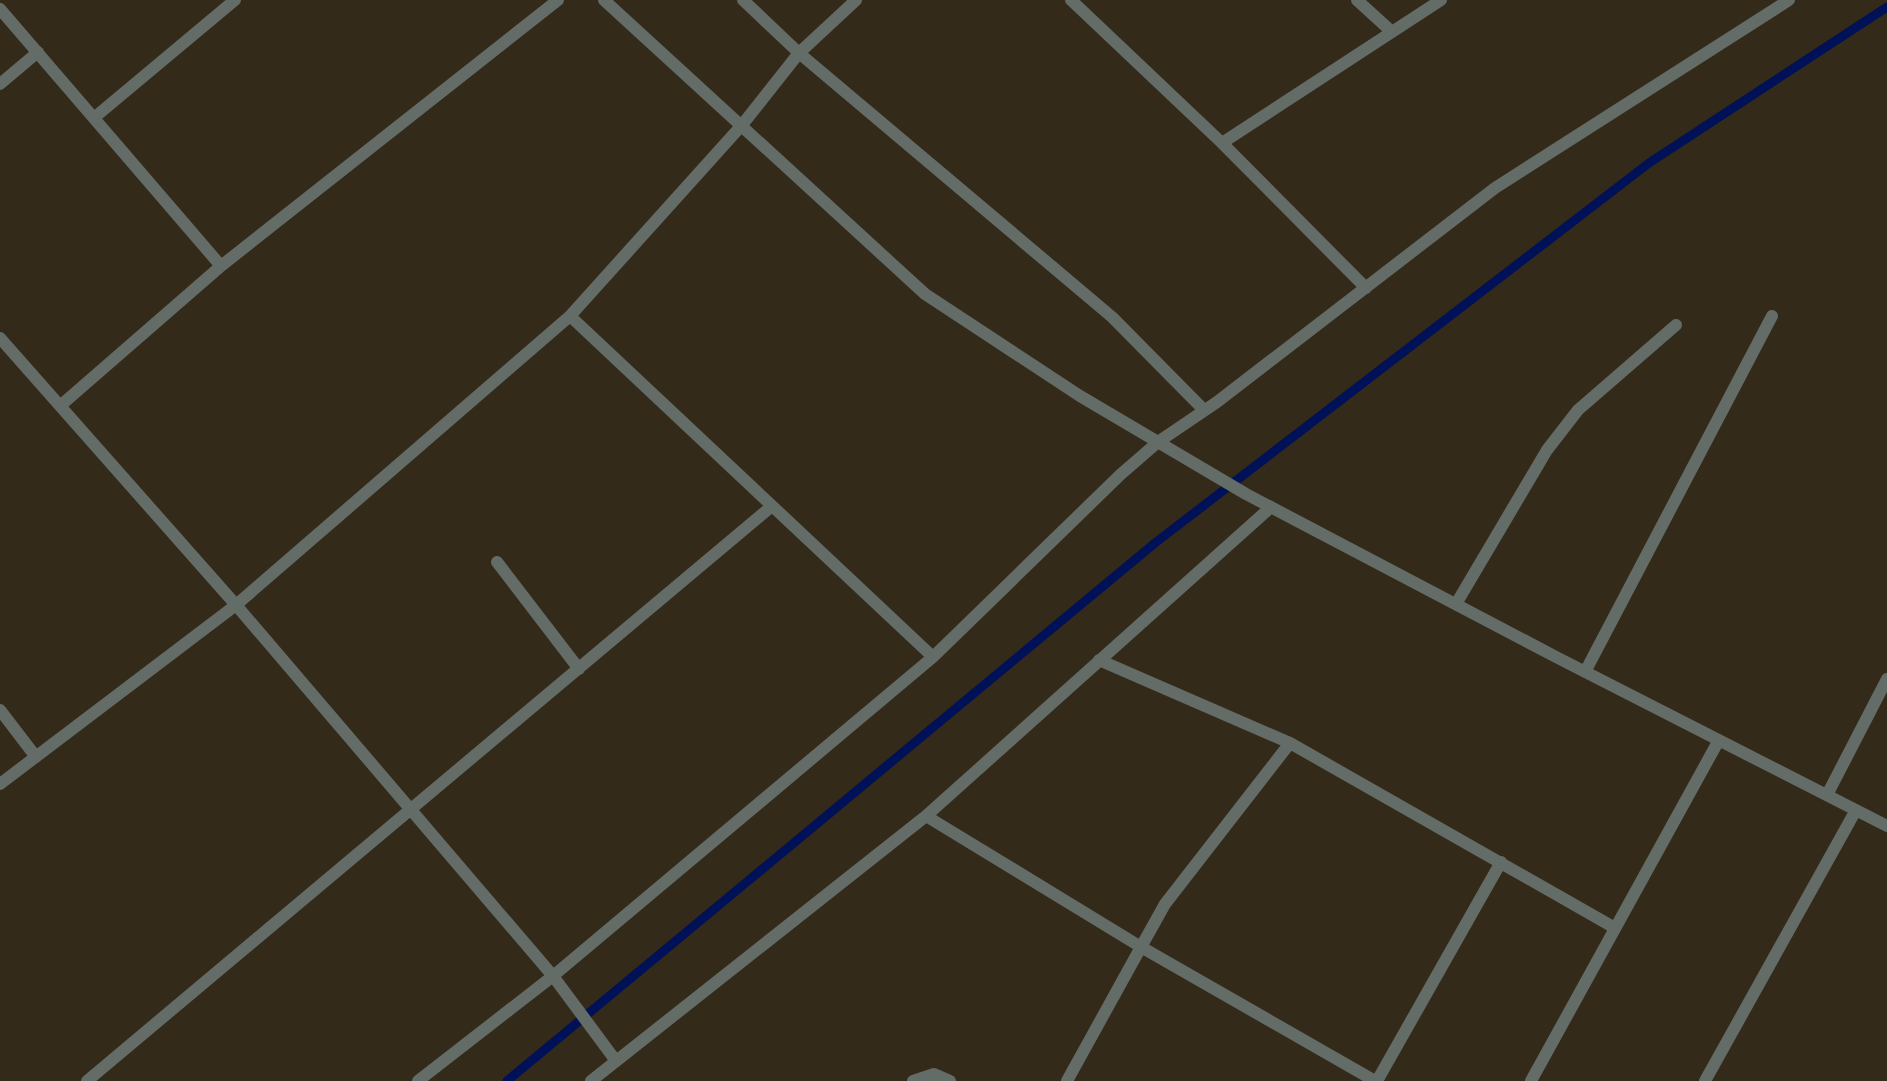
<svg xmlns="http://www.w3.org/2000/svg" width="1887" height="1081" font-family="Roboto,sans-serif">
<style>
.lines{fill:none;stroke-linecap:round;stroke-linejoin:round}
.stream{stroke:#001157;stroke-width:9}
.minor{stroke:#636c67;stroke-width:12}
</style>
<rect width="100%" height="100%" fill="#342a1a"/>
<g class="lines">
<path class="stream" d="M507 1081 1155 543 1649 163 1887 7"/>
<path class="minor" d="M604 0 925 294 1080 396 1246 494 1558 658 1887 826
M743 0 799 53 1112 317 1204 410
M1071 0 1222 143 1441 0
M1357 0 1392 32
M0 9 221 266 60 406
M0 84 38 52
M95 117 235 0
M1222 143 1366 288
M221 266 558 0
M570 316 933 657
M0 338 236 605 553 976 616 1061
M497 562 579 669
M1456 604 1547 450 1578 410 1676 325
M1099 660 1290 743
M1585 672 1772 316
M0 710 36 757
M0 784 236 605 570 316 742 125 799 53 856 0
M1827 795 1887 679
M926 816 1271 507
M87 1081 772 506
M418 1081 553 976 933 657 1120 475 1158 442 1217 402 1495 188 1789 0
M591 1081 926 816 1141 947 1067 1081
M913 1081 934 1074 950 1081
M1375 1081 1141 947 1165 904 1290 743 1615 928
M1377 1081 1501 862
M1531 1081 1719 740
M1705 1081 1856 810"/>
</g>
</svg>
